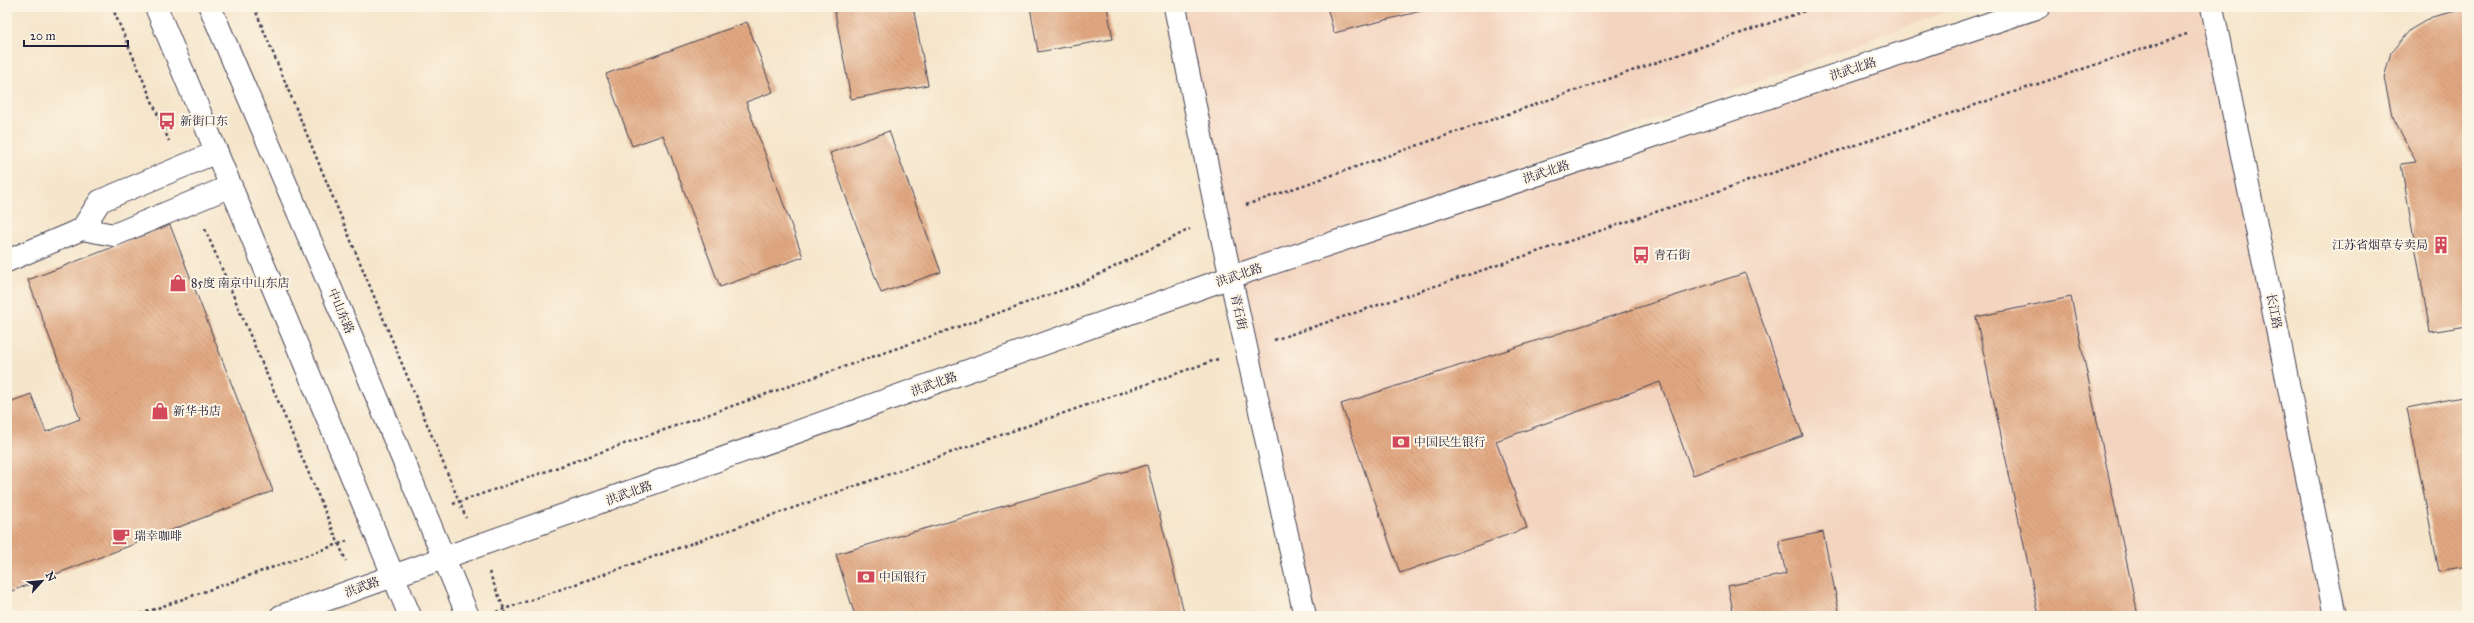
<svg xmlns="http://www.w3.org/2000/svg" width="2474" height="623" font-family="'IM FELL Great Primer','Noto Serif SC',serif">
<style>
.built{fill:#f3d4bf}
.building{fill:url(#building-back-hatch)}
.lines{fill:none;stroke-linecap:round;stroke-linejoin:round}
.minor-casing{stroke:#423f51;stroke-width:24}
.major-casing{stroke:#423f51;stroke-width:24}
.path{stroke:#423f51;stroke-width:2.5;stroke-dasharray:3 3;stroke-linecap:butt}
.minor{stroke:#fff;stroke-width:22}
.major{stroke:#fff;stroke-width:22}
.labels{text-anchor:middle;stroke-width:4;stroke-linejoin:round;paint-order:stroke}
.street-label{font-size:12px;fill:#22223b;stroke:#fcf5e5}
.poi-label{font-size:12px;fill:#22223b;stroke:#fcf5e5;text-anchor:start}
</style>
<defs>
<pattern id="building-back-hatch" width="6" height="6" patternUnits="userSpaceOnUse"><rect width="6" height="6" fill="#e1a781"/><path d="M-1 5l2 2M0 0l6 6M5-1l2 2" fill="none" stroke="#c18f70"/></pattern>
</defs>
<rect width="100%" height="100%" fill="#fcf5e5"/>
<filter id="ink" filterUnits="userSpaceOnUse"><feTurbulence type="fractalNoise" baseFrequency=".025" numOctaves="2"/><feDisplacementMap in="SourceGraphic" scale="8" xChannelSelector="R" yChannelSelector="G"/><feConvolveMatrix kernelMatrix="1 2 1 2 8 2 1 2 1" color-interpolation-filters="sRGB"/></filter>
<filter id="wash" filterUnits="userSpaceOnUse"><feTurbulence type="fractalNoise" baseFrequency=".012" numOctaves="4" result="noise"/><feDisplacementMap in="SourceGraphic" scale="16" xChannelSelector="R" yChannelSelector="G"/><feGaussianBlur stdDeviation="0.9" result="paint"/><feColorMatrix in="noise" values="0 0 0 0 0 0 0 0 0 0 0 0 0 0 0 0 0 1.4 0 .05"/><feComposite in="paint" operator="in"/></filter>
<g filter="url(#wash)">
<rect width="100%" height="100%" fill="#f5e5cb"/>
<path class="built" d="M1176 7H1958L1248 271 2039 7H2212L2335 616H1305Z"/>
<g id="blocks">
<path class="building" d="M834 7H913L928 85 851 99Z
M1030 7H1107L1113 39 1038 52Z
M1327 7H1433V8L1334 33Z
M2467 8V326L2430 332 2401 164 2416 162 2392 115 2384 78 2391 52 2410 30 2432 17Z
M747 22 773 92 746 102 803 257 720 287 663 135 632 146 606 74Z
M889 131 941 272 881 293 830 153Z
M170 225 273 491 9 592 7 586V403L31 394 46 432 80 419 28 280Z
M1745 273 1803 436 1693 475 1660 382 1496 441 1527 528 1400 573 1341 404Z
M2071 297 2138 616H2039L1976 317Z
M2467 396V566L2439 571 2407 408Z
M1147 465 1185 616H855L836 554Z
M1823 532 1840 616H1734L1728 586 1786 574 1779 541Z"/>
</g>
</g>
<g filter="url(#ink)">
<use href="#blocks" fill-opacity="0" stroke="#423f51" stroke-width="1"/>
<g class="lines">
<g class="minor-casing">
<path id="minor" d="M1175 7 1217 215 1305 616
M82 229 100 201 217 152
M7 261 82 229 114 235 231 186"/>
</g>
<g class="major-casing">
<path id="major" d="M156 7 410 616
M210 7 359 354 468 616
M2212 7 2335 616
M281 616 1231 277 2039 7"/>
</g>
<path class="path" d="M112 7 169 141
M254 7 466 518
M1246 205 1816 7
M205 229 346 561
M1274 340 2187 34
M453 504 1080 284 1190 229
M489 572 507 616
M496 612 1218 359
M135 616 347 541"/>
<use href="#minor" class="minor"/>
<use href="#major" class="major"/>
</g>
</g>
<defs>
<g id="bus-bare" transform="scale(1.38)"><path d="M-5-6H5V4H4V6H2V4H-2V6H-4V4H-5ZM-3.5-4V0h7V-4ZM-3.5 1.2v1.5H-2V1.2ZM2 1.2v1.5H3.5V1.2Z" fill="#d1495b" stroke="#fcf5e5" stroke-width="2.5" paint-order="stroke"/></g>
<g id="building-bare" transform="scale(1.38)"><path d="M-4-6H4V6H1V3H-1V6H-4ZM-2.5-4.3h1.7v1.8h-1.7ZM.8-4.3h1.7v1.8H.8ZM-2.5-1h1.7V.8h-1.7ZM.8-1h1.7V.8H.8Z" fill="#d1495b" stroke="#fcf5e5" stroke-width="2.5" paint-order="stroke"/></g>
<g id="shop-bare" transform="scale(1.38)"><path d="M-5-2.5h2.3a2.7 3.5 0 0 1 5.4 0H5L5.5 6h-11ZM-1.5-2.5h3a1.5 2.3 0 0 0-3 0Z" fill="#d1495b" stroke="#fcf5e5" stroke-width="2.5" paint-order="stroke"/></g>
<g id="bank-bare" transform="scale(1.38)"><path d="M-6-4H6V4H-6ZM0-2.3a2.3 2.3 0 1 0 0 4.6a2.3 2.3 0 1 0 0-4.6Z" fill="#d1495b" stroke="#fcf5e5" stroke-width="2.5" paint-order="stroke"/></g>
<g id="cafe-bare" transform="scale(1.38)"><path d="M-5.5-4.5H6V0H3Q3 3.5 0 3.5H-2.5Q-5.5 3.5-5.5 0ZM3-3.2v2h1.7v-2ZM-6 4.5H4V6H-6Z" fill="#d1495b" stroke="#fcf5e5" stroke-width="2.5" paint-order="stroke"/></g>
</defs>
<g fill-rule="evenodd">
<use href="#bus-bare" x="167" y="121"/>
<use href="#building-bare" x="2441" y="245"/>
<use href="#bus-bare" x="1641" y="255"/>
<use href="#shop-bare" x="178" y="283"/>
<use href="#shop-bare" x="160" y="411"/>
<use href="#bank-bare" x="1401" y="442"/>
<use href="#cafe-bare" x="121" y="536"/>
<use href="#bank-bare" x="866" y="577"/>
</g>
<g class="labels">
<g class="street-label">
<text transform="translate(1853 69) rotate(-18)" y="4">洪武北路</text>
<text transform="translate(1546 172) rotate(-18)" y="4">洪武北路</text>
<text transform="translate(1239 275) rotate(-19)" y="4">洪武北路</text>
<text transform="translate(341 311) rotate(67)" y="4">中山东路</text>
<text transform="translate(2274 311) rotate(79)" y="4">长江路</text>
<text transform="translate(1239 312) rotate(78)" y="4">青石街</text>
<text transform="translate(934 384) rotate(-20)" y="4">洪武北路</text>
<text transform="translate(629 493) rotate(-20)" y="4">洪武北路</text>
<text transform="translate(362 587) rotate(-20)" y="4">洪武路</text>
</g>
<g class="poi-label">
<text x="180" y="125">新街口东</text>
<text x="2428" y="249" text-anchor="end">江苏省烟草专卖局</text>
<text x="1654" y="259">青石街</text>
<text x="191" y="287">85度 南京中山东店</text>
<text x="173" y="415">新华书店</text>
<text x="1414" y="446">中国民生银行</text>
<text x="134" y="540">瑞幸咖啡</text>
<text x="879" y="581">中国银行</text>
</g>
</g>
<rect width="2474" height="623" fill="none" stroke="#fcf5e5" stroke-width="24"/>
<g transform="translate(42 581) rotate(63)" stroke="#fcf5e5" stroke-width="3" paint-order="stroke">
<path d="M0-3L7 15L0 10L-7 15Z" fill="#22223b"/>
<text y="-6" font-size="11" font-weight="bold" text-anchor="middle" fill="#22223b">N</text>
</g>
<path d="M24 40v6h104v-6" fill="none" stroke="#22223b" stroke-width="2"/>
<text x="30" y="40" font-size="12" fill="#22223b" stroke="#fcf5e5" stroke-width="3" paint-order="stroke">20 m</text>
</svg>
